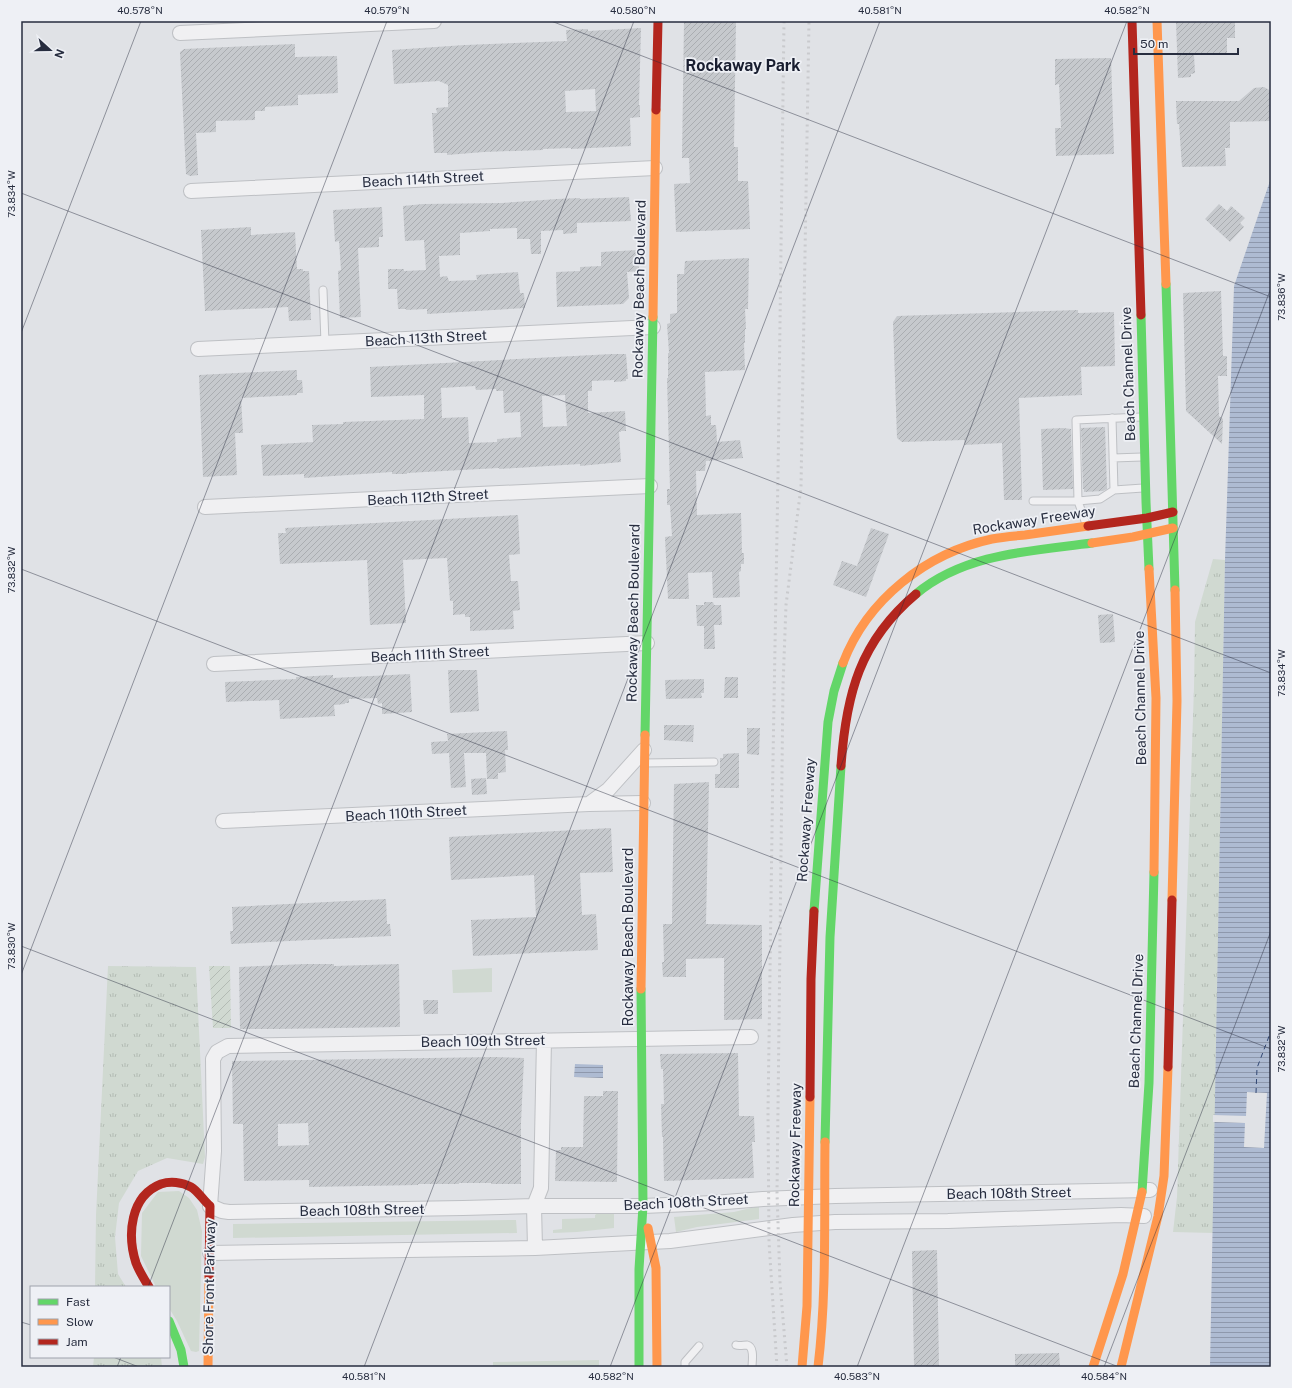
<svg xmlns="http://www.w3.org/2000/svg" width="1292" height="1388" font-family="'Public Sans',sans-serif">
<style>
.grass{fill:#d0d9d1}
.park{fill:url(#park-tufts)}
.garden{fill:url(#garden-furrows)}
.water{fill:url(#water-rules)}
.pier{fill:#e0e2e6}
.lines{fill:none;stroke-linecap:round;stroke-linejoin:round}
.ferry{stroke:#314773;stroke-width:1;stroke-dasharray:5 4;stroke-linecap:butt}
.building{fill:url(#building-hatch);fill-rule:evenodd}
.lane-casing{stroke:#bec0c4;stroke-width:9}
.street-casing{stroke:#bec0c4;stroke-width:16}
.lane{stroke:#f0f0f2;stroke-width:7}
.street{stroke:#f0f0f2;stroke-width:14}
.fast{stroke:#63d668;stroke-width:9}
.slow{stroke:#ff974d;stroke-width:9}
.jam{stroke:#b3261e;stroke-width:9}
.rail{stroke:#c9cacd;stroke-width:3;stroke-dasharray:2 4;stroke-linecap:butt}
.ticks{fill:none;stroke:#272d3f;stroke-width:1;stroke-opacity:0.45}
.labels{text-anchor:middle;stroke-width:3.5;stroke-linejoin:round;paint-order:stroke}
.street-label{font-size:14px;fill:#272d3f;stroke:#eef0f5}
.quarter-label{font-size:16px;font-weight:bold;fill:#191e30;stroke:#eef0f5}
.neatline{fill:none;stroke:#272d3f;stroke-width:1.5}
.ticks-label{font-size:10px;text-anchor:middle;fill:#272d3f}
</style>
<defs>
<pattern id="park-tufts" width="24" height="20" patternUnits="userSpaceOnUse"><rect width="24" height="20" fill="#d0d9d1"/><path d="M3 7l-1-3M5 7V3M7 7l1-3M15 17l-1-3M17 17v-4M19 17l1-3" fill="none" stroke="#b3bbb4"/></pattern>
<pattern id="garden-furrows" width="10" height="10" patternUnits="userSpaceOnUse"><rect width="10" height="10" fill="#d0d9d1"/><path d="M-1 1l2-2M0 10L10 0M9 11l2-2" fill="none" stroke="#b3bbb4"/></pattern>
<pattern id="water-rules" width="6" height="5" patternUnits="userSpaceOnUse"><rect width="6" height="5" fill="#aebbd2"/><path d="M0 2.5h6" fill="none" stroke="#8e98ac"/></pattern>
<pattern id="building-hatch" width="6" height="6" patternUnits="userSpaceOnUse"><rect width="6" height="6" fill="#c6c9cd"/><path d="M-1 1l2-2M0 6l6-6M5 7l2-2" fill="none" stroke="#aaadb1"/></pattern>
</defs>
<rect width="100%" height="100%" fill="#e0e2e6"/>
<path class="grass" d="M492 968V992L453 993 452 970Z
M179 1191 189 1198 197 1210 202 1231 199 1351 196 1352 191 1351 177 1321 169 1308V1287H156L141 1256 142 1213 158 1192Z
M759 1206V1219L697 1227 676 1232 674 1217 734 1212Z
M601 1211H614V1228L577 1232 553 1233V1230L562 1229V1219L595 1218V1215Z
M516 1220 517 1233 233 1238V1224Z
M599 1360V1367H493V1362Z"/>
<path class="park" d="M1213 559 1225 560 1213 1233 1173 1232 1177 1197 1194 687 1195 622Z
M108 966 196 967 205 1157 203 1164 167 1158 138 1171 119 1203 115 1237 118 1274 126 1287H95L96 1215Z
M94 1357H161L162 1367H93Z"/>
<path class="garden" d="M209 966H230L231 1028H213Z"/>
<path class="water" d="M1271 178V1367H1210L1225 560 1234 286Z
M575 1064 603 1065V1078L574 1077Z"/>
<path class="pier" d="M1247 1092 1267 1093 1264 1148 1244 1147 1245 1123 1213 1122V1115L1246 1116Z"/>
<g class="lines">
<path class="ferry" d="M1256 1093 1257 1068 1271 1031"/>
</g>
<path class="building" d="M684 21H736L734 147H738V181H748L750 229 676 232 674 184 690 183 689 158H682Z
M1176 21H1235V38H1227V55H1194L1195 73 1191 74V77L1178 78Z
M641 28 639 105H640V117L630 118 631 146 571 149V148L543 149V150L484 152 447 155V153H434L432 113H437L436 108 448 107V85L439 81 394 84 392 50 465 45 567 41 566 30 588 29V31ZM595 89 596 111 566 112 565 91Z
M295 44V57L337 56 338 93 298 95V105L265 107V111H255V120L216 121V132L196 133 198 175 190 176 186 174 180 52 184 49Z
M1111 58 1114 154 1056 156 1055 128H1061L1059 84 1055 85V59Z
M1264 87 1271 91V121L1230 122V148H1225L1226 166 1182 167 1179 124H1177L1176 101H1239L1254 88Z
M629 197 631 221 577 223V233H574L563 234V230L541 231V254H531L530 239H517V228L490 229V231L460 233V255L439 256 440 277 447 276 449 281 477 280 476 275 518 272 520 293H524L525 308 427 314V309L406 310V309H398L397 289H388V269H404V271L426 270 424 240 405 241 403 206 423 204 502 203 557 199 580 198V199Z
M1219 204 1227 211 1231 206 1245 218 1240 223 1244 227 1230 242 1205 219Z
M382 207 383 237H379V247L358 248 361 317 340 318 338 271 341 270 339 241 335 242 333 210Z
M251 227V235L295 232 297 269H303V271H309L311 320 289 321 288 307 205 311 201 230Z
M638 250 639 271 627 272 629 298 623 304 557 307 556 272 580 271V267L601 266V252Z
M749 258 748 309H745L746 329H745V343H744L745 370 705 372 706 416 711 415V425H716L717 442 740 440 743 458 706 461 705 471H696L697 515 741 513 742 553H744V564H741V571L739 572 740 597 713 598 712 572 688 573 689 599H668L665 537 672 536 670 505H667V489H670L667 378H668V353H669L667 324 670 323V314L677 313V274H684L685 261Z
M1221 291 1223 356H1227V376H1218L1219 416 1223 419 1222 444 1186 411 1183 293Z
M1078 310V313L1114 312 1115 366 1081 367 1082 395 1019 398 1022 500H1004L1002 443 964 445V440L902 442 897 438 893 322 897 316Z
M612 354H626L628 379H626V381L614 382V380L592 381V391H588V413L625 411 626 431H621V432H619L621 462 580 466V464L499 469V468L407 473V474H392V472L304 478V474L263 476 261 445 313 442 312 425 343 424V422L424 419V395L371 397 370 367ZM475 386 476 390 496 389V391H503L504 413 520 412 521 437 497 439V442L469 443 468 417 442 418 441 388ZM565 395 567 426 543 427 542 396Z
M297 370V380H302L303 393H297V395L241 398 243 433H235L237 475 203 477 199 375Z
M1105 427 1107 489 1103 491 1084 492V489H1083L1081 428Z
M1063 428 1071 429 1073 489 1043 490 1041 429Z
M518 515 520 554 509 555 511 581H518L520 610 513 611 514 629 470 631V617H465V614L453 615V601H450L447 558 403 560 406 623 370 625 367 560 280 564 278 533H286L285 528Z
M871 528 889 534 866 597 833 585 842 561 857 566Z
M704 602H713L714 605H721L722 625H714L715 649H704V626H697L696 605H704Z
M1113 614 1115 642 1100 643 1098 615Z
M448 670H477L479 711 450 713Z
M410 674 412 712 382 714V703L378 704 377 698 349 699V703H345V704L334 705 335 716 280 719 279 700 226 702 225 682 296 679V677L333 675V678Z
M725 677H738V698H724Z
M704 679V693H701L702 698 666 699 665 680Z
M664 725H694L693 742 664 740Z
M747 728H760L759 755 747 754Z
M507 731 508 750H505L506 772 498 773V779H487L486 753H464L466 787 451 788 449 753 432 754 431 742 448 741 447 734Z
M739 753V788H715V774H720V758H723V754Z
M486 778 487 794 472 795 471 779Z
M709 782 706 924 762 925V1019L724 1020V958L686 959V977H663L662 962H664L663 924H672L674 784Z
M611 828 613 872 580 873 582 915 596 914 598 950 473 956 471 920 536 917 534 875 451 880 449 837Z
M386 899 387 924H390L391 936 231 944 230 931H233L232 907Z
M305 964H334V966L399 964 400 1027 276 1029H240L239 967Z
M423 1000H438V1014H424Z
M738 1053 739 1116H754L755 1142H752L754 1178 664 1181 663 1137H662L661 1104H664L663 1069H661L660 1054Z
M494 1057 524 1058 521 1123V1184H491V1183H459V1184H418V1185L309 1187V1180L244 1181 243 1124H233L232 1061ZM308 1123 309 1145 278 1146V1124Z
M603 1091H618L617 1182 555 1181 556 1150H561V1147H583L584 1096H603Z
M937 1250 939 1367H914L912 1251Z
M1059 1353 1060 1367H1015V1354Z"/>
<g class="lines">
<g class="lane-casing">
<path id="lane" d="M323 290 325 343
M1113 458 1142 457
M1114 490 1143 488
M1033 501H1078L1100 499 1114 490 1112 418
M1086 524 1078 501 1076 420 1141 417
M644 763 714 762
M736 1345C739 1346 744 1345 747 1345 755 1347 752 1361 752 1367
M685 1367V1362L699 1346"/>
</g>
<g class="street-casing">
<path id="street" d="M180 33 434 21
M191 191 655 168
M198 349 653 327
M205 507 650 486
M214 664 647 643
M589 804 608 790 644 750
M223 821 589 804 643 803
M751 1037 228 1046 217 1052 213 1059 214 1151 210 1206 222 1211 229 1212 463 1208 534 1206H643L713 1203 763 1199 835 1196 1150 1190
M535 1248 534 1206 541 1188 544 1040
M210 1253 535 1248 670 1241 793 1225 835 1222 948 1221 1121 1215 1144 1216"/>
</g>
<use href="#lane" class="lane"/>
<use href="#street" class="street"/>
<path class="fast" d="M1166 284 1175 590
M1141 315 1146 502 1149 569
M916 594C965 553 1032 551 1092 543
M645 735 653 317
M814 911 828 722 834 691 843 663
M825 1142 830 937 841 766
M1142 1192 1149 1083 1154 872
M169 1321 181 1350 184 1367
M639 1367V1269L643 1206 641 989"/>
<path class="slow" d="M1157 21 1166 284
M653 317 656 110
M1092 543 1133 537 1173 528
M1149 569 1156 698 1154 872
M843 663C867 600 926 553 992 539 1002 537 1014 536 1025 535 1046 532 1067 529 1088 526
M1172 900 1177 701 1175 590
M641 989 645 735
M648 1228 656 1268 657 1367
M208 1367 209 1276
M802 1367 807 1306 810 1097
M818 1367C827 1292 824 1217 825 1142
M1093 1367 1123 1274 1142 1192
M1121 1367 1158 1216 1164 1176 1168 1067"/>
<path class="jam" d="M1132 21 1141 315
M656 110 658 21
M1088 526 1147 518 1173 512
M841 766C846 694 860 641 916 594
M1168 1067 1172 900
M810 1097 811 979 814 911
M149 1287C144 1279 139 1271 136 1263 127 1235 130 1196 161 1184 170 1181 182 1182 191 1187 198 1191 203 1200 210 1206L209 1276"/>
<path class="rail" d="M777 1367 769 1242 768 1112 773 760 778 475 784 21
M787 1367 780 1282 777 1193 783 686 786 605 801 487 809 21"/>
</g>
<path class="ticks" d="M551 21 1271 297M21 193 1271 673M21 333 141 21M21 569 1271 1049M21 946 1119 1367M21 975 387 21M148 1287 634 21M21 1322 31 1325M113 1357 139 1367M117 1367 121 1357M364 1367 880 21M610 1367 1127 21M857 1367 1271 288M1104 1367 1271 931"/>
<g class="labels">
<g class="street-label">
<text transform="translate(423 179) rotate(-3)" y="5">Beach 114th Street</text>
<text transform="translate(639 289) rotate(-89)" y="5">Rockaway Beach Boulevard</text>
<text transform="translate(426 338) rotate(-3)" y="5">Beach 113th Street</text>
<text transform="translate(1128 374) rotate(-92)" y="5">Beach Channel Drive</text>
<text transform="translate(428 497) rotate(-3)" y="5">Beach 112th Street</text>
<text transform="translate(1034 520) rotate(-9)" y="5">Rockaway Freeway</text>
<text transform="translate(633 613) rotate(-89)" y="5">Rockaway Beach Boulevard</text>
<text transform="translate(430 654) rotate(-3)" y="5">Beach 111th Street</text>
<text transform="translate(1140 698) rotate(-91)" y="5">Beach Channel Drive</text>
<text transform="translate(406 813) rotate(-3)" y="5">Beach 110th Street</text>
<text transform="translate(806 820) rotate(-86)" y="5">Rockaway Freeway</text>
<text transform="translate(628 937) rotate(-90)" y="5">Rockaway Beach Boulevard</text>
<text transform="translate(1136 1021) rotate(-88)" y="5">Beach Channel Drive</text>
<text transform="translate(483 1041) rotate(-1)" y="5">Beach 109th Street</text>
<text transform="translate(795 1145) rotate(-89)" y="5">Rockaway Freeway</text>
<text transform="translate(1009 1193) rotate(-1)" y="5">Beach 108th Street</text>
<text transform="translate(686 1202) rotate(-3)" y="5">Beach 108th Street</text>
<text transform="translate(362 1210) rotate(-1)" y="5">Beach 108th Street</text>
<text transform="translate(209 1287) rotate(-89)" y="5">Shore Front Parkway</text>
</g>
<g class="quarter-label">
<text x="743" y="71">Rockaway Park</text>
</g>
</g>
<rect width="1292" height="1388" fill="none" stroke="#eef0f5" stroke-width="44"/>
<rect x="30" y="1286" width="140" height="72" fill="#eef0f5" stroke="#9ea2ac"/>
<rect x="38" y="1299" width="20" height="6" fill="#63d668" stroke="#9ea2ac"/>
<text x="66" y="1306" font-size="12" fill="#272d3f">Fast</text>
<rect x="38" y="1319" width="20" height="6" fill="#ff974d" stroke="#9ea2ac"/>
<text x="66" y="1326" font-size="12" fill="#272d3f">Slow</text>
<rect x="38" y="1339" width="20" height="6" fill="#b3261e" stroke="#9ea2ac"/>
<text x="66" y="1346" font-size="12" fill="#272d3f">Jam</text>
<g transform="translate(50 50) rotate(111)" stroke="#eef0f5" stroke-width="3" paint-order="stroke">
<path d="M0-3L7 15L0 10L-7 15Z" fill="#272d3f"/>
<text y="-6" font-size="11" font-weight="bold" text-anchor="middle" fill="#272d3f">N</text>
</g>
<path d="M1134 48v6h104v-6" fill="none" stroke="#272d3f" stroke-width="2"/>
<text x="1140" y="48" font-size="12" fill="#272d3f" stroke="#eef0f5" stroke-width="3" paint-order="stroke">50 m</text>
<rect x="22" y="22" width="1248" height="1344" class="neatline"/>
<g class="ticks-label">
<text x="140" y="14">40.578°N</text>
<text x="387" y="14">40.579°N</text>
<text x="633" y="14">40.580°N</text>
<text x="880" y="14">40.581°N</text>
<text x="1127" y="14">40.582°N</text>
<text transform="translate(11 194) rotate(-90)" y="4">73.834°W</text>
<text transform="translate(1281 297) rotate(-90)" y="4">73.836°W</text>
<text transform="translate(11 570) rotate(-90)" y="4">73.832°W</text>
<text transform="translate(1281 673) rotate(-90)" y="4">73.834°W</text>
<text transform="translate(11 946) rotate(-90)" y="4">73.830°W</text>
<text transform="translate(1281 1049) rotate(-90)" y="4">73.832°W</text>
<text x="364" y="1380">40.581°N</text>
<text x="611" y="1380">40.582°N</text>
<text x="857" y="1380">40.583°N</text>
<text x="1104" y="1380">40.584°N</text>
</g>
</svg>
